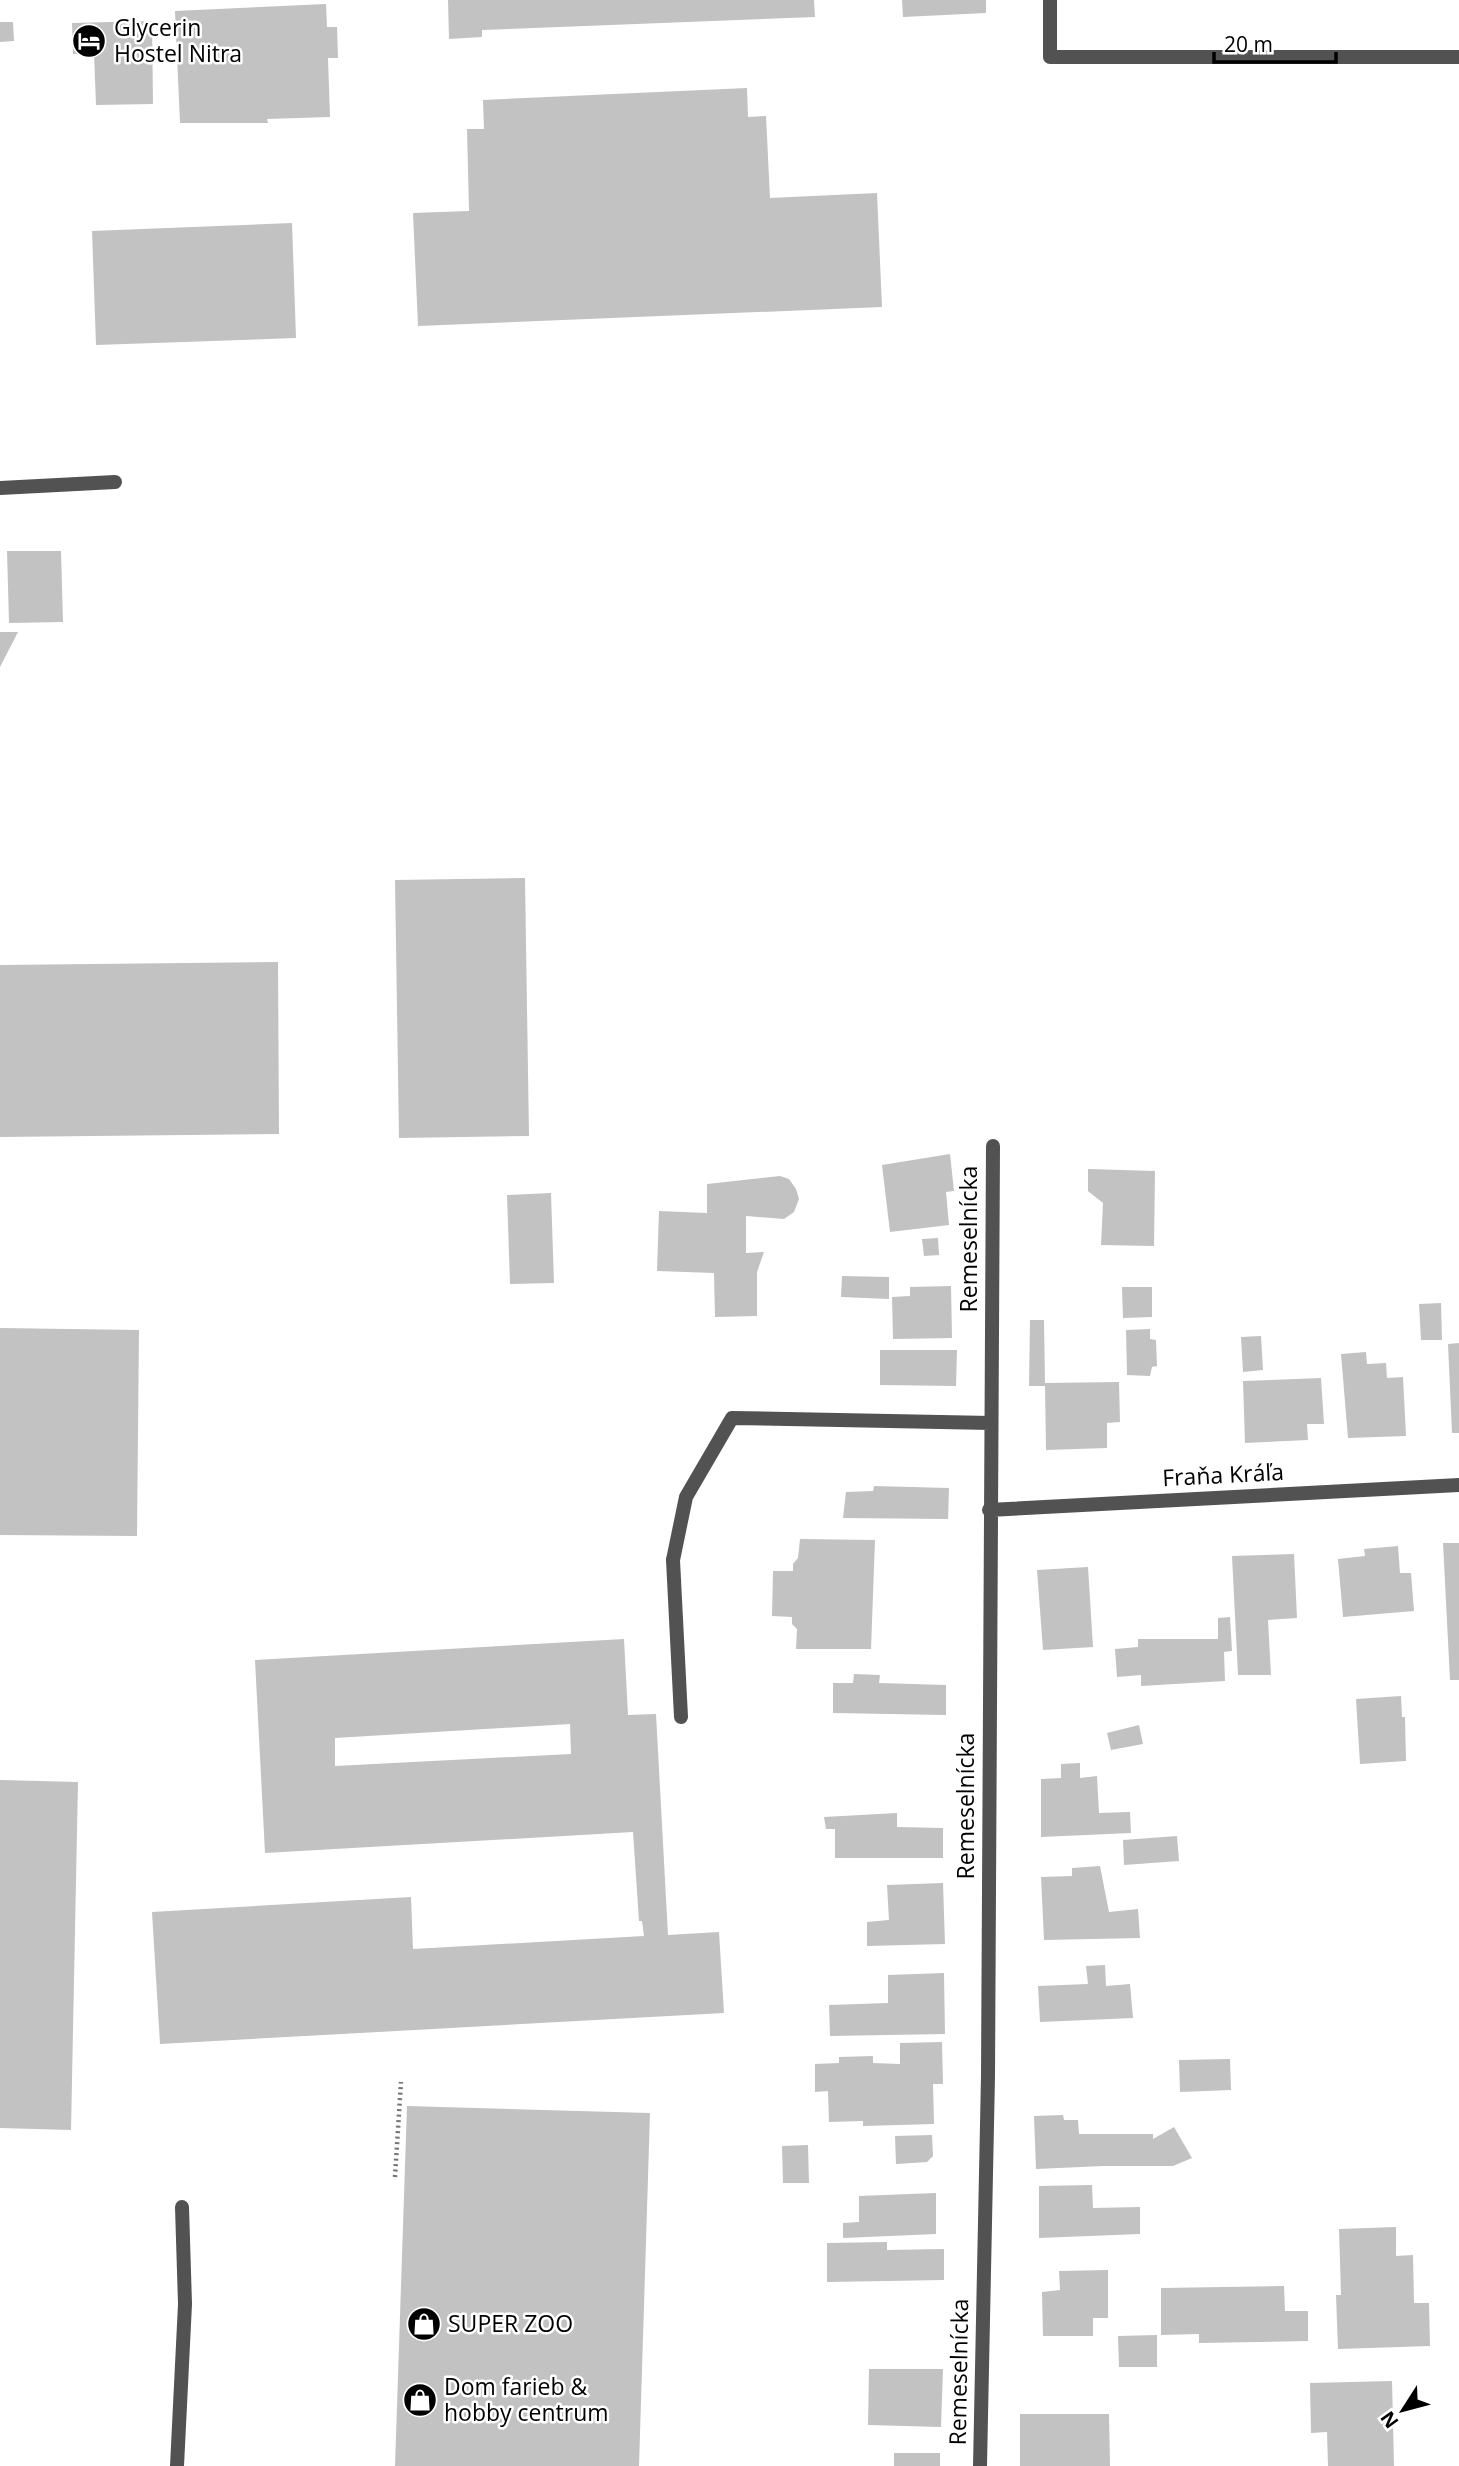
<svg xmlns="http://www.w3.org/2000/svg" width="1459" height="2466" font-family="'Open Sans',sans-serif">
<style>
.building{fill:#c2c2c2;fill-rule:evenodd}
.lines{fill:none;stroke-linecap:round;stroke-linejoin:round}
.path{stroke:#747474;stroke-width:4.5;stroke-dasharray:2 3.5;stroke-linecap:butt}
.service{stroke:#525252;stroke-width:14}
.minor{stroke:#525252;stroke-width:14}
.labels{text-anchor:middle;stroke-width:5;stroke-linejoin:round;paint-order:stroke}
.poi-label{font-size:23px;fill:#000;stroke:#fff;text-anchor:start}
.street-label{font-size:23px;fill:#000;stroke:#fff}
</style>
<rect width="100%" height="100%" fill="#fff"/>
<path class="building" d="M448 0H814L815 17 482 30V37L449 39Z
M902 0H986V13L903 17Z
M326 4 327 27H337L338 58H328L330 117 267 119 268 123H180L175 11Z
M152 21 153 104 96 105 94 53 73 54 72 23Z
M0 22H13L14 41 0 42Z
M747 88 748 117 766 116 770 198 877 193 882 307 418 326 413 213 469 211 467 129H484L483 100Z
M292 223 296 338 96 345 92 231Z
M7 551H61L63 622 9 623Z
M0 632H18L0 667Z
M525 878 529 1136 399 1138 395 880Z
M278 962 279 1134 0 1137V965Z
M950 1154 954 1191 946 1192 949 1225 890 1232 882 1165Z
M1088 1169 1155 1171 1154 1246 1101 1245 1103 1203 1088 1191Z
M780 1176 789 1179 796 1189 799 1199 794 1212 784 1219 746 1216V1253L764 1252 757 1272V1316L715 1317 714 1273 657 1271 659 1211 707 1213V1184Z
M551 1193 554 1283 510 1284 507 1195Z
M938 1238 939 1255 924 1256 922 1239Z
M842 1276 889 1277V1299L841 1297Z
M951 1286 952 1338 893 1339 892 1297 910 1296V1287Z
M1122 1287H1152V1317L1123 1318Z
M1441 1303 1442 1340H1421L1419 1304Z
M1030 1320H1044L1045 1383 1119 1382 1120 1422 1107 1423V1448L1046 1450 1045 1386H1029Z
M0 1328 139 1330 137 1536 0 1535Z
M1150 1329V1339L1156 1340 1157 1366 1152 1367 1150 1376 1127 1375 1126 1330Z
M1261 1336 1263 1370 1243 1372 1241 1337Z
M1459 1343V1433H1452L1448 1344Z
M880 1350H957L956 1386 880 1385Z
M1366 1352 1367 1364 1386 1363 1387 1378 1403 1377 1406 1436 1348 1438 1341 1354Z
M1321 1378 1324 1424H1307L1308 1440 1245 1443 1243 1381Z
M874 1486 949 1488 948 1519 843 1518 846 1492 873 1491Z
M800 1539 875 1540 871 1649H796L797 1629 792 1624V1617L772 1616 773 1571H793V1564L798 1558Z
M1443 1543H1459V1680H1450Z
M1398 1546 1400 1573H1411L1414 1611 1343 1617 1338 1559 1365 1556 1364 1549Z
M1294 1554 1297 1618 1268 1620 1271 1675H1238L1232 1556Z
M1088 1567 1093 1647 1043 1650 1037 1570Z
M1230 1617 1232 1651 1224 1652 1225 1681 1141 1686V1675L1117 1677 1115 1649 1138 1647V1639H1218V1618Z
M624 1639 628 1715 656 1714 668 1935 719 1932 724 2013 160 2044 152 1912 411 1897 413 1949 644 1936 642 1921H639L633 1832 265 1853 255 1660ZM570 1724 571 1754 335 1766V1738Z
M854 1674 880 1675 879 1683 946 1685V1715L833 1713V1683H853Z
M1401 1696 1402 1717H1405L1406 1761 1360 1764 1356 1699Z
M1139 1725 1143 1744 1111 1750 1107 1733Z
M1080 1763V1778L1097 1776 1099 1813 1130 1812 1131 1833 1041 1837V1779L1061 1778V1764Z
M0 1780 78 1782 71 2130 0 2128Z
M897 1813V1827L943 1828V1858H835V1829H826L824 1817Z
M1177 1836 1179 1861 1124 1865 1123 1840Z
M1100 1866 1109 1912 1138 1909 1140 1938 1044 1940 1041 1877 1072 1876V1868Z
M943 1883 945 1944 867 1946V1922L889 1920 887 1885Z
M1105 1965 1106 1986 1130 1984 1133 2018 1040 2022 1038 1986 1088 1984 1086 1966Z
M944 1973 945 2034 830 2036 829 2005 888 2003V1975Z
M942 2042 943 2084H933L934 2124 863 2126V2121L829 2122 828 2091 815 2092V2064L839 2063V2057L873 2056V2063L900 2064V2043Z
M1230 2059 1231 2090 1180 2092 1179 2060Z
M407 2106 650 2113 639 2466H395Z
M1063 2115 1064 2120H1078L1079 2134H1153V2139L1174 2127 1192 2158 1173 2166H1103L1036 2169 1034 2116Z
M932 2135 933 2156 927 2162 896 2164 895 2136Z
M808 2145 809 2183H783L782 2146Z
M1092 2185 1093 2208 1140 2207V2234L1039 2238V2186Z
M936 2193V2234L843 2238V2223L859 2222V2196Z
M1396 2227V2256L1413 2255 1414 2303H1429L1430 2346 1338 2349 1336 2295H1341L1339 2229Z
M887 2242V2250L944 2249V2280L827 2282V2243Z
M1108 2270V2318H1093V2336H1043L1042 2292 1060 2290 1059 2271Z
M1284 2286 1285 2311H1308V2341L1199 2343V2334L1161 2335V2288Z
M1157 2335V2367H1119L1118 2336Z
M869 2369H943L941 2427 868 2425Z
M1392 2381 1394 2466H1328L1327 2432 1311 2433 1310 2383Z
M1020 2414H1109L1110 2466H1020Z
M894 2453H940V2466H894Z"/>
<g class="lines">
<path class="path" d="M395 2177 401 2082"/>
<path class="service" d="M1050 0V57H1459
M0 488 115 482
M673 1560 681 1717
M177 2466 185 2304 182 2207"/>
<path class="minor" d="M989 1510 1459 1485
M673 1560 686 1497 732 1418 991 1423
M980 2466 988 2076 993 1146"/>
</g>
<defs>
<g id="hotel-disc" transform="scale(1.75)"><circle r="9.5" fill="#000" stroke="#fff"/><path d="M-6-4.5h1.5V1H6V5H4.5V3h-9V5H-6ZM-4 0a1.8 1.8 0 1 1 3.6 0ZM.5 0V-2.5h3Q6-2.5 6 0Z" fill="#fff"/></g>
<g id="shop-disc" transform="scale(1.75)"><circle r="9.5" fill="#000" stroke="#fff"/><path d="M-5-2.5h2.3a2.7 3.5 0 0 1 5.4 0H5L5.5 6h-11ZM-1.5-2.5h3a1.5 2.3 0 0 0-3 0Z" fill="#fff"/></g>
</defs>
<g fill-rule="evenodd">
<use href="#hotel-disc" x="89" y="41"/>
<use href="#shop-disc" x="424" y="2324"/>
<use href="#shop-disc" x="420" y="2400"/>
</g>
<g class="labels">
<g class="poi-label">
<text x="114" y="36">Glycerin<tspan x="114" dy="26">Hostel Nitra</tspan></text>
<text x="448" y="2332">SUPER ZOO</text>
<text x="444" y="2395">Dom farieb &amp;<tspan x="444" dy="26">hobby centrum</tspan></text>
</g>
<g class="street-label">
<text transform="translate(969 1239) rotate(-90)" y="8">Remeselnícka</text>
<text transform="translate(1223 1475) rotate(-3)" y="8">Fraňa Kráľa</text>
<text transform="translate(966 1806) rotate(-90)" y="8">Remeselnícka</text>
<text transform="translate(959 2372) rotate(-89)" y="8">Remeselnícka</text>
</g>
</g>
<g transform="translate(1403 2410) rotate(234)" stroke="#ffffff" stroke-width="5" paint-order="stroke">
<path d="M0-5L12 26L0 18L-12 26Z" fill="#000000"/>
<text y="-10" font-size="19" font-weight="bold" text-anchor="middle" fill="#000000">N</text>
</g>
<path d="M1214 52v10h122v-10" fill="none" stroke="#000000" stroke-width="3.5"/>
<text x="1224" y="52" font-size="21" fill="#000000" stroke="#ffffff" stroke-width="5" paint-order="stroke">20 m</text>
</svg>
